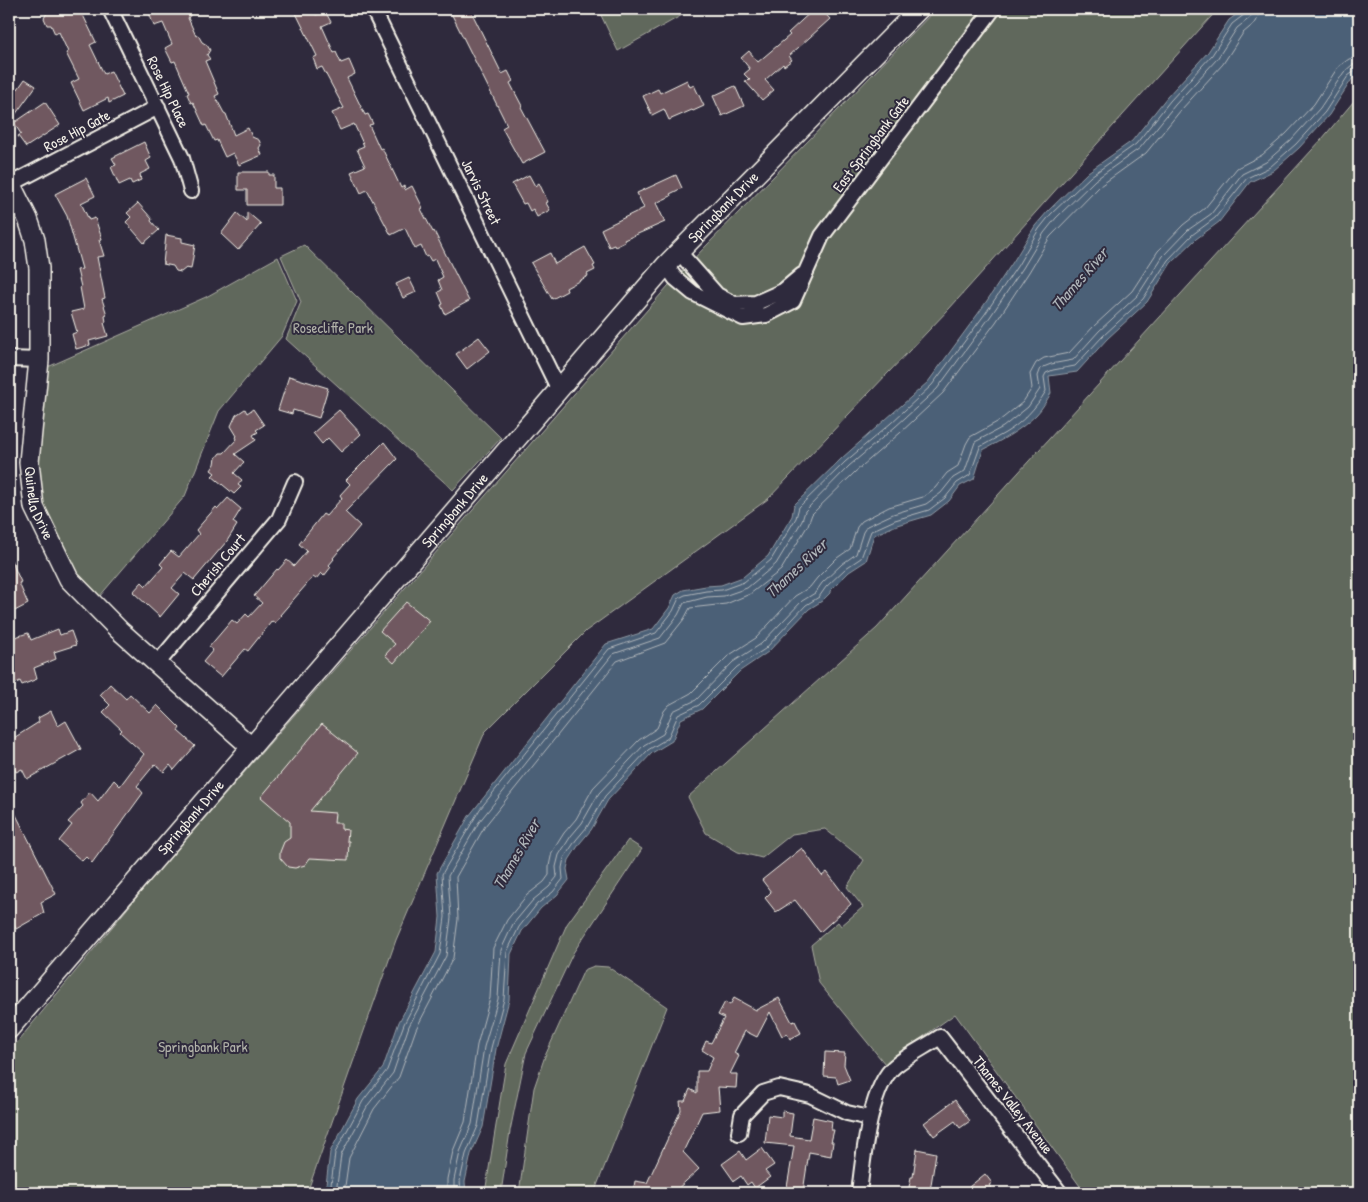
<svg xmlns="http://www.w3.org/2000/svg" width="1368" height="1202" font-family="'Patrick Hand',sans-serif">
<style>
.green{fill:#61685b;stroke:#aaaca2}
.water{fill:#4c6077;stroke:#8f9aa4}
.lines{fill:none;stroke-linecap:round;stroke-linejoin:round}
.shore{stroke:#b1b7bb;stroke-width:1}
.building{fill:#705861;stroke:#f4f1e8}
.street-casing{stroke:#f4f1e8;stroke-width:18}
.secondary-casing{stroke:#f4f1e8;stroke-width:22}
.street{stroke:#2f2a3d;stroke-width:14}
.secondary{stroke:#2f2a3d;stroke-width:19}
.labels{text-anchor:middle;stroke-width:4;stroke-linejoin:round;paint-order:stroke}
.street-label{font-size:15px;fill:#f4f1e8;stroke:#2f2a3d}
.park-label{font-size:15px;fill:#b2b3a9;stroke:#2f2a3d}
.water-label{font-size:16px;font-style:italic;fill:#b1b7bb;stroke:#2f2a3d}
</style>
<rect width="100%" height="100%" fill="#2f2a3d"/>
<filter id="ink" filterUnits="userSpaceOnUse"><feTurbulence type="fractalNoise" baseFrequency=".02" numOctaves="2"/><feDisplacementMap in="SourceGraphic" scale="10" xChannelSelector="R" yChannelSelector="G"/><feConvolveMatrix kernelMatrix="1 2 1 2 8 2 1 2 1" color-interpolation-filters="sRGB"/></filter>
<g filter="url(#ink)">
<path class="green" d="M598 9H693L618 51Z
M936 9H1218L949 309 768 499 586 631 485 732 396 940 307 1193H9V1052L155 875 675 278Z
M1359 95V1193H1085L955 1014 885 1064 819 983 811 945 838 922 841 926 863 907 847 887 864 860 825 829 792 834 762 858 738 852 706 833 688 797 877 628 1322 139Z
M304 245 501 438 453 490 286 339 301 302 281 256Z
M278 257 297 301 282 336 219 411 185 496 99 597 79 577 63 555 46 519 37 468 45 366H50L206 297Z
M628 840 642 849 573 953 526 1053 510 1131 501 1193H485L506 1064 567 924Z
M594 966 608 967 667 1007 594 1193H519L534 1088 545 1056 584 970Z"/>
<path class="water" d="M1244 9H1359V74L1352 79 1329 115 1299 148 1273 171 1250 182 1219 222 1196 239 1171 263 1147 302 1107 339 1077 372 1049 376 1051 393C1047 400 1042 409 1036 415 1021 430 1002 440 983 450L974 479 960 486 949 501 931 515 897 525 874 535 866 561 849 572 830 591V593L822 601 809 609 768 652 740 671 702 709 681 719 672 741 652 753 608 800 591 830 580 843 569 860 567 869 569 880 557 895 541 908 522 931 511 954 509 1000 496 1049 483 1127 471 1154 465 1182 466 1193H325L330 1152 358 1099 383 1068 399 1022 436 952 440 917 437 873 469 816 606 644 653 629 669 608 675 595 683 590 706 586 721 585 743 577 768 556 792 516 794 505 842 458 928 382 980 311 1013 262 1035 226 1048 211 1088 172 1132 141 1167 97 1208 52 1229 20Z"/>
<g class="lines">
<path class="shore" d="M330 1193 335 1153 363 1101 387 1070 404 1024 440 954 445 917 442 874 480 809 609 649 656 633 673 611 679 598 685 595 706 591 722 590 744 582 771 560 796 518 799 507 845 462 891 423 932 385 985 314 1018 265 1039 229 1051 214 1091 176 1136 144 1170 101 1212 55 1232 24 1245 14 1246 9
M336 1193 341 1155 368 1105 393 1073 409 1026 446 956 451 918 448 876 479 822 613 654 660 638 678 615 684 603 707 597 724 596 747 588 776 564 802 521 805 511 849 466 895 427 937 389 990 317 1023 268 1044 233 1056 218 1095 180 1140 148 1175 105 1217 59 1237 28 1251 17 1253 9
M344 1193 349 1158 374 1109 399 1077 416 1029 453 958 458 919 456 877 485 826 617 661 665 643 684 619 690 608 726 604 750 594 781 570 808 525 812 514 855 472 900 433 943 393 996 322 1029 272 1050 237 1100 186 1146 153 1181 110 1223 64 1243 33 1256 22 1259 15 1260 9
M447 1193V1179L453 1151 465 1122 477 1045 490 998 493 948 507 920 527 895 544 882 549 875V866L552 852 564 833 576 819 593 788 639 740 657 728 664 711 669 705 691 693 728 656 756 638 795 596 810 587 817 578 837 558 850 549 857 527 862 521 889 507 923 497 935 488 947 473 958 466 966 444 970 437 999 421 1023 402 1032 388 1030 374 1036 363 1044 358 1069 353 1094 326 1132 291 1158 251 1183 225 1205 208 1237 168 1262 155 1286 134 1314 104 1338 67 1349 59 1359 57
M454 1193V1180L460 1152 472 1124 484 1047 498 999 501 950 513 924 533 900 549 887 557 877 556 867 559 855 571 836 582 823 599 793 644 745 663 734 673 711 696 700 733 662 761 644 802 601 815 593 822 583 842 564 856 554 863 532 867 526 893 514 926 504 941 493 953 478 965 471 975 442 1003 427 1028 407 1040 389 1038 376 1041 368 1051 364 1073 360 1099 331 1138 295 1163 256 1188 230 1211 214 1242 174 1266 162 1291 140 1320 108 1344 72 1352 65 1359 64
M461 1193 460 1181 466 1154 478 1126 491 1048 504 999 507 952 519 927 537 904 553 892 563 879 562 868 564 858 576 840 587 827 605 796 648 750 668 738 678 715 699 705 737 667 765 649 806 605 819 597 826 587 846 568 861 558 871 531 895 520 929 510 945 498 957 483 970 475 980 447C988 442 997 438 1005 433 1022 423 1036 408 1046 391L1044 377 1046 373 1053 370 1075 366 1103 336 1143 299 1168 260 1192 235 1215 218 1247 178 1270 167 1296 144 1325 112 1348 76 1355 71 1359 70"/>
</g>
<path class="building" d="M44 9H80L96 42 90 45 104 74 111 71 123 96 109 103 108 98 84 110 71 83 79 79 66 53 68 52 59 32 55 34 51 25H47L44 18 47 13Z
M160 9H188L191 14 188 18 196 36 198 35 202 42 207 45 210 50 207 55 210 59 205 61 219 94 215 96 224 113 226 114 234 135 248 128 252 137 259 140 261 145 259 148 262 155 239 165 233 153 225 157 217 140 214 141 206 125 204 126 193 102 191 103 187 94 189 93 175 61 172 62 165 48 172 44 163 23 154 26 149 13Z
M294 9H312L316 15 325 11 331 22 322 26 334 53 336 52 341 63 349 60 355 74 347 78 365 115 368 114 373 124 369 125 380 149 382 148 401 188 404 186 405 190 412 186 423 208 421 209 433 232 434 231 469 301 445 314 441 305 443 304 438 292 442 290 438 280 443 277 435 259 431 261 428 256 426 257 421 246 415 249 405 228 391 235 367 190 361 193 351 172 365 166 357 149 364 146 354 124 340 130 332 113 344 108 322 67 317 69 313 58 317 56Z
M449 9H470L502 74 508 71 513 81 510 83 522 106 521 107 545 152 522 164 502 128 507 125Z
M814 9H821L830 19 789 56 792 60 784 66 783 64 765 80 774 90 762 100 745 81 750 80 744 74 750 69 741 58 749 51 758 62 790 35 788 33Z
M25 79 36 86 15 115 9 110V82L18 89Z
M687 80 690 87 694 85 704 106 693 111 692 110 669 120 664 109 652 115 643 96 658 89 660 93Z
M735 86 744 106 722 116 713 96Z
M45 102 60 125 26 147 18 136 21 134 14 123Z
M144 142 151 158 146 161 150 169 140 174 141 180 132 184 130 180 119 185 111 167 116 165 112 158Z
M238 172H269V175H274V188H280V205H247V190H238Z
M529 175 535 186 539 183 548 202 546 203 550 210 537 217 533 209 530 211 526 203 523 204 512 184Z
M676 175 682 188 670 194 671 196 656 203 665 222 624 240 625 242 615 247 614 245 609 247 601 229 644 208 637 193Z
M86 178 95 196 81 203 89 220 95 218 102 239 99 240 104 256 97 257 105 298 102 299 107 315 105 316 106 322 104 323 108 336 89 341 90 345 76 349 72 334 77 332 71 312 84 309 80 287H81L77 270 82 269 67 216 55 194Z
M138 203 152 219 151 221 159 230 144 243 126 222 131 217 127 213Z
M247 212 261 224 238 250 221 234 237 213 247 222Z
M166 235 182 238V242L195 245 191 269 186 268 181 272 176 271 173 266 163 264Z
M585 247 595 265 593 266 595 270 587 274 588 276 566 288 567 291 552 299 531 263 550 253 555 264Z
M409 278 416 292 403 298 396 284Z
M479 337 490 351 467 369 456 354Z
M289 376 328 388 319 418 293 410 292 414 278 410Z
M245 409 247 413 253 409 264 425 256 430 258 432 253 435 256 440 235 454 244 462 234 473 242 480 238 485 241 487 234 494 212 476 215 473 211 470 215 464 216 458 220 453H224L237 439 236 437 237 436 231 426 236 415Z
M339 410 361 434 341 452 328 438 322 444 313 433Z
M384 442 397 459 345 512 360 526 333 558 334 559 329 565 331 567 324 576 321 573 316 579 313 577 280 615 281 616 275 623 272 621 248 651 245 649 221 677 203 662 213 650 209 647 232 620 237 624 246 614 249 617 262 603 254 596 277 569 278 570 287 560 294 566 307 551 299 544 323 514 326 516 342 498 340 495 350 484 346 480Z
M228 498 241 509 233 522 237 525 227 541 194 580 185 573 172 588 179 594 160 617 133 592 142 582 146 586 163 567 160 564 171 551 179 557 199 534 196 530 216 507 218 509Z
M9 556 21 582 19 583 28 604 9 614Z
M406 602 430 621 394 663 385 655 395 644 380 631Z
M58 629 60 635 71 631 76 645 54 652 56 659 34 668 37 679 22 685 20 681 9 687V639L28 633 31 640Z
M110 684 126 699 130 694 150 713 157 705 180 728 178 731 195 746 174 770 170 765 164 772 155 764 137 786 143 793 92 863 86 857 82 861 59 841 72 825 68 822 83 806 81 803 90 792 98 801 114 780 120 786 144 754 120 732 122 730 103 712 110 705 100 695Z
M51 711 58 726 66 721 81 749 27 779 22 769 16 772 9 757V741L39 722 38 718Z
M322 724 358 753 310 811 335 813 334 823H341V829L348 830 347 841H349L348 860 310 858 305 865 295 868 288 867 280 858V852L284 842 290 838V822L261 797Z
M9 801 56 894 41 902 44 913 16 929 9 915Z
M802 848 822 876 827 872 851 904 820 932 795 900 776 912 765 898 771 892 762 880Z
M734 998 756 1010 779 998 792 1022 795 1021 801 1033 790 1039 787 1034 782 1036 770 1012 757 1037 745 1031 734 1053 739 1056 730 1074H737L736 1088 718 1087 720 1110 702 1112 683 1152 699 1169 673 1193H633L635 1181 647 1183 681 1110 680 1101H685L690 1089 697 1093V1071H707L713 1057 702 1050 706 1041 711 1043 724 1018 718 1015 725 1002 730 1005Z
M825 1052 845 1053 844 1065 850 1080 838 1084 836 1077 824 1076Z
M955 1100 970 1121 960 1128 955 1121 934 1136 924 1123Z
M782 1111 793 1113 790 1136 809 1139 813 1117 832 1121 831 1130H834L831 1142H833L831 1156 809 1152 803 1192 801 1193H786L794 1146 765 1143 768 1115 782 1117Z
M762 1148 774 1165 765 1171 770 1177 755 1188 751 1182 747 1185 741 1176 734 1181 722 1164 740 1151 746 1160Z
M917 1149 936 1153 930 1191 909 1187 911 1177H913Z
M985 1174 992 1183 989 1185 995 1193H974L969 1187Z"/>
<g class="lines">
<g class="street-casing">
<path id="street" d="M110 9 182 158 191 191
M373 9 559 390
M11 184 158 107
M679 252 717 295 734 304 756 303 783 291 802 275
M666 265 675 278 693 293 743 318 766 315 793 301 822 236 993 9
M9 359 39 360
M157 664 279 519 295 482
M739 1133 742 1115 763 1093 779 1088 810 1095 847 1113 869 1118
M859 1193C863 1161 869 1087 895 1066 908 1055 925 1047 940 1037L1060 1193"/>
</g>
<g class="secondary-casing">
<g id="secondary">
<path id="s1" d="M9 181 28 219 35 240 39 268V360L29 462 34 507 69 579 119 630 251 747"/>
<path id="s2" d="M9 1029 666 265 919 9"/>
</g>
</g>
<use href="#street" class="street"/>
<use href="#secondary" class="secondary"/>
</g>
</g>
<g class="labels">
<g class="street-label">
<text transform="translate(168 92) rotate(64)" y="5">Rose Hip Place</text>
<text transform="translate(77 131) rotate(-28)" y="5">Rose Hip Gate</text>
<text transform="translate(871 144) rotate(-53)" y="5">East Springbank Gate</text>
<text transform="translate(481 192) rotate(64)" y="5">Jarvis Street</text>
<text dy="5" stroke="none"><textPath href="#s2" startOffset="1089">Springbank Drive</textPath></text>
<text dy="5" stroke="none"><textPath href="#s1" startOffset="330">Quinella Drive</textPath></text>
<text dy="5" stroke="none"><textPath href="#s2" startOffset="684">Springbank Drive</textPath></text>
<text transform="translate(218 565) rotate(-50)" y="5">Cherish Court</text>
<text dy="5" stroke="none"><textPath href="#s2" startOffset="279">Springbank Drive</textPath></text>
<text transform="translate(1013 1105) rotate(52)" y="5">Thames Valley Avenue</text>
</g>
<g class="park-label">
<text x="333" y="333">Rosecliffe Park</text>
<text x="203" y="1052">Springbank Park</text>
</g>
<g class="water-label">
<text transform="translate(1079 279) rotate(-49)" y="6">Thames River</text>
<text transform="translate(796 568) rotate(-43)" y="6">Thames River</text>
<text transform="translate(516 854) rotate(-60)" y="6">Thames River</text>
</g>
</g>
<rect width="1368" height="1202" fill="none" stroke="#2f2a3d" stroke-width="30"/>
<rect x="15" y="15" width="1338" height="1172" fill="none" stroke="#f4f1e8" stroke-width="2" filter="url(#ink)"/>
</svg>
